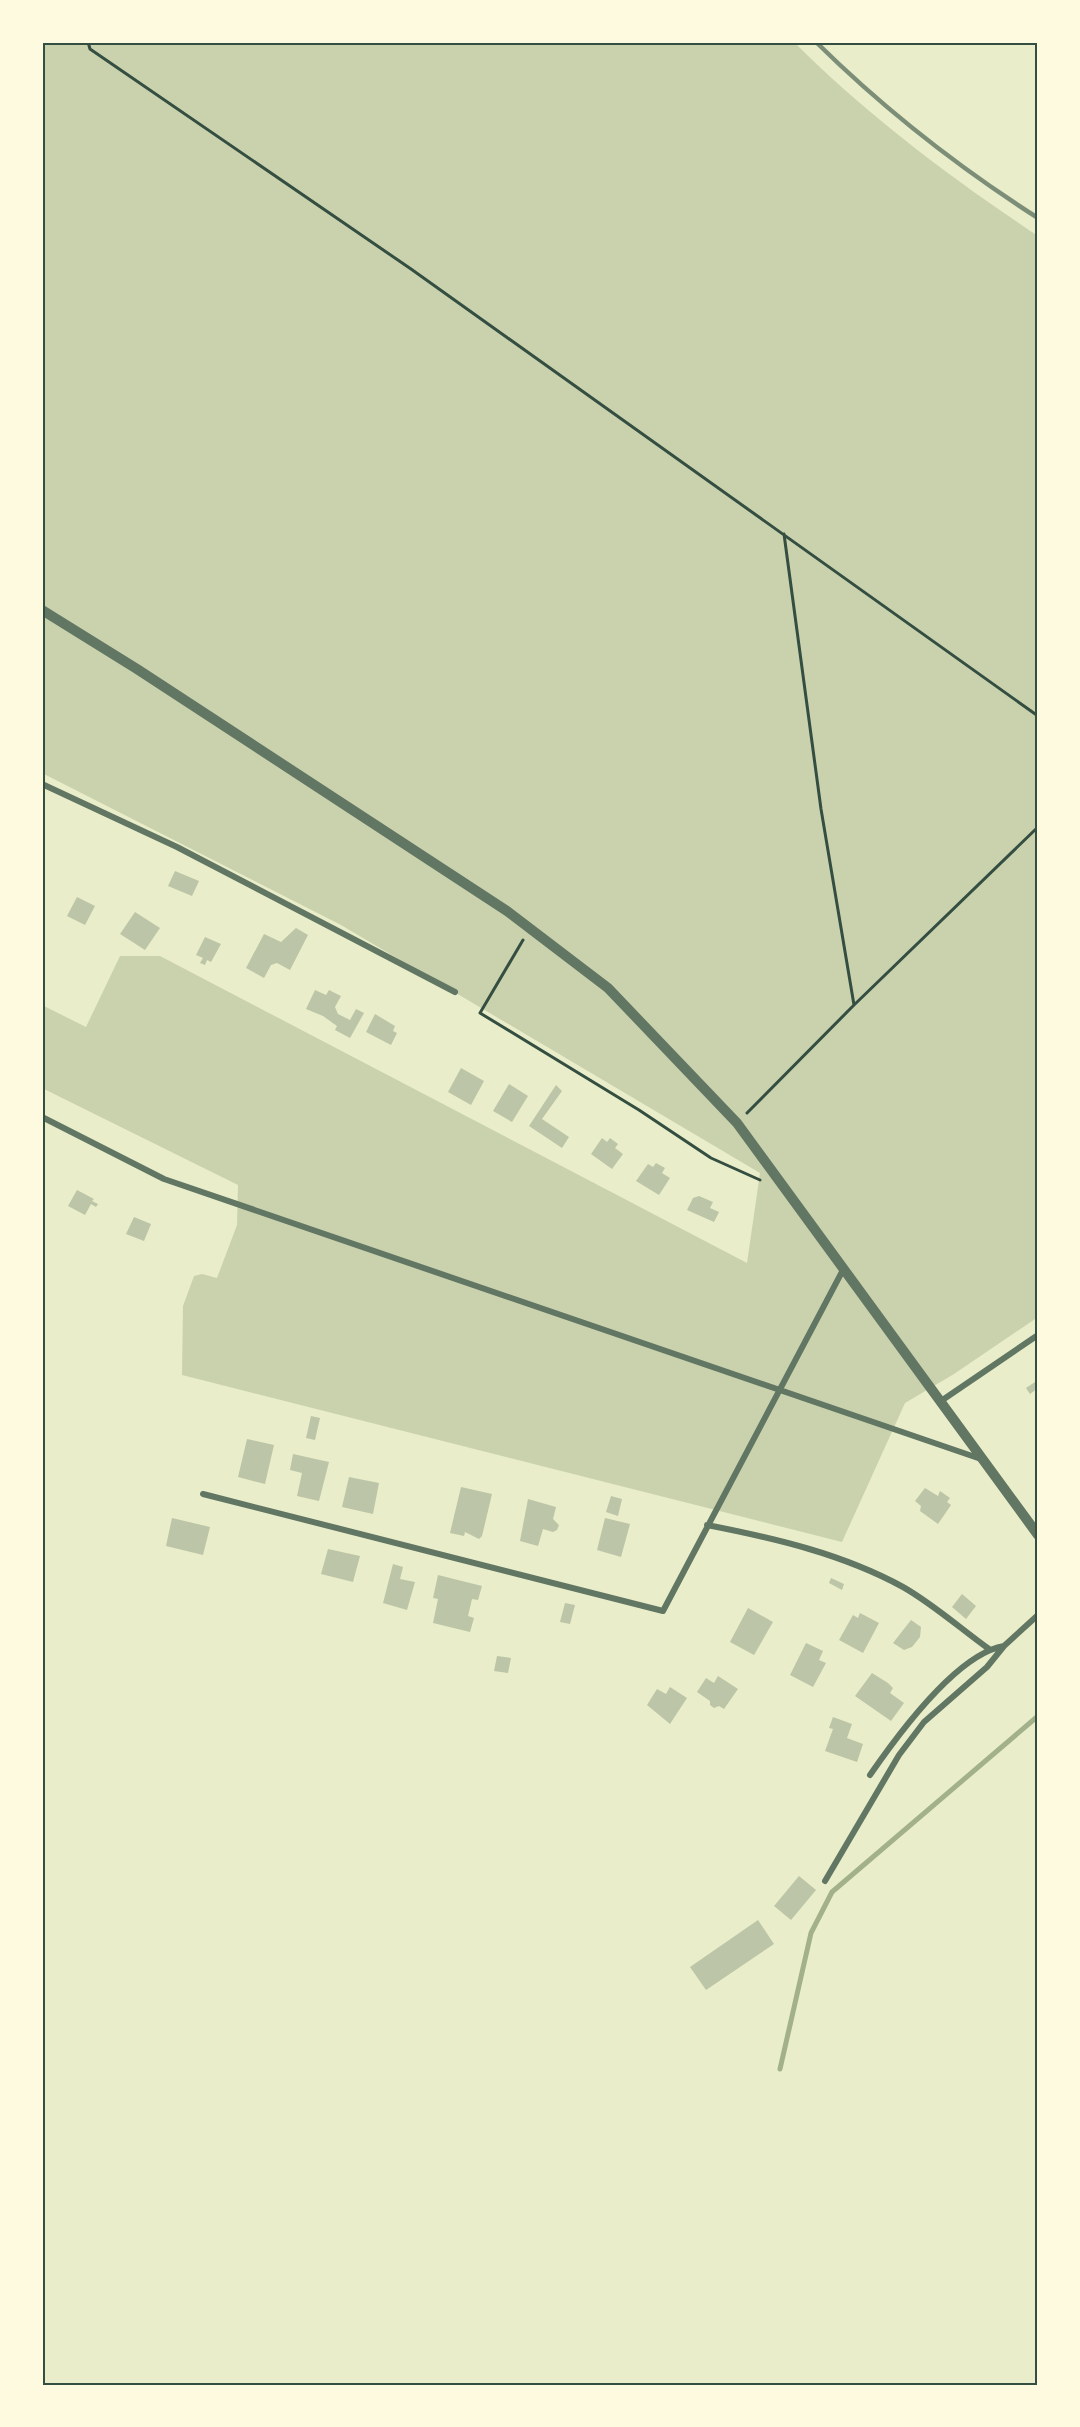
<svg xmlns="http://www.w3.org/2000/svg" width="1080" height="2427" font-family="Lato,sans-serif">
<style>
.green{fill:#cad2ad}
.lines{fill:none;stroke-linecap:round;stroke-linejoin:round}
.stream{stroke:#a3b18a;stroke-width:5}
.building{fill:#bcc5a7}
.path{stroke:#344e41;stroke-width:3}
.minor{stroke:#617663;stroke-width:6}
.tertiary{stroke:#617663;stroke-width:10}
.rail{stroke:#7c8e77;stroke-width:4.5}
.neatline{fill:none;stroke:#344e41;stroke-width:2}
</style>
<rect width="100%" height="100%" fill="#e9edc9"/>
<path class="green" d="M42 42H794C868 116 951 178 1038 236V1317L954 1374 905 1403 842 1542 182 1375 183 1306 194 1276 202 1274 217 1278 237 1225 238 1185 42 1088V1005L86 1027 120 956H160L747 1263 760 1173 341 925 42 773Z"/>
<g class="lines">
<path class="stream" d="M780 2069 811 1933 832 1892 1038 1716"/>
</g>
<path class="building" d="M175 871 199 881 192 896 168 886Z
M77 897 95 906 85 925 67 916Z
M135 912 160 928 145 950 120 934Z
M296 928 308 935 290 970 277 963 271 965 264 978 246 968 264 934 281 942Z
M205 937 221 944 211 962 207 960 205 965 200 963 203 958 196 955Z
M315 990 326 995 329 990 341 996 335 1007 338 1014 350 1020 356 1009 364 1013 350 1038 335 1030 337 1026 323 1016 306 1009Z
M375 1014 395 1026 393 1031 397 1033 391 1045 366 1032Z
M461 1068 484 1081 471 1105 448 1092Z
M509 1084 528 1096 512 1122 493 1111Z
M556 1085 562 1091 542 1119 569 1137 562 1148 529 1126Z
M602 1138 607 1142 610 1138 618 1144 615 1148 623 1154 612 1169 591 1154Z
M656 1163 665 1168 662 1173 670 1178 659 1195 636 1181 648 1164 653 1167Z
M77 1190 94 1199 92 1201 98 1204 96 1207 91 1204 85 1215 68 1206Z
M699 1196 713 1202 710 1208 719 1212 714 1222 687 1210 693 1198Z
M134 1217 151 1224 144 1241 126 1234Z
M1038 1380V1388L1030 1394 1026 1388Z
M311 1416 320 1418 315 1440 306 1438Z
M247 1439 274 1445 265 1484 238 1477Z
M293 1454 329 1462 319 1501 297 1496 302 1473 290 1470Z
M349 1477 379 1483 373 1514 342 1507Z
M461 1487 492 1494 482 1536 479 1539 465 1532 464 1536 450 1533Z
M925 1488 938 1496 940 1491 950 1498 947 1502 951 1505 938 1524 920 1511 921 1506 915 1501Z
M611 1496 622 1499 618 1516 606 1512Z
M528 1499 556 1507 553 1519 559 1525 557 1530 553 1532 543 1529 538 1546 520 1541Z
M172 1518 210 1527 203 1555 166 1546Z
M605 1518 630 1524 621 1557 597 1550Z
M328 1549 360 1556 353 1582 321 1574Z
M393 1564 403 1567 400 1579 415 1582 407 1610 383 1603Z
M438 1575 482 1586 478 1600 472 1599 468 1616 474 1618 470 1632 433 1623 438 1599 433 1598Z
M831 1578 844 1584 842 1590 829 1583Z
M962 1594 976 1606 966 1619 952 1607Z
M565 1603 575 1605 570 1624 560 1622Z
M748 1608 773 1622 754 1655 730 1642Z
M860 1613 879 1623 863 1653 839 1640 853 1615 858 1618Z
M911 1620 921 1627 920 1637 912 1647 904 1650 893 1643Z
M806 1643 823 1651 819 1660 826 1663 813 1687 790 1675Z
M497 1656 511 1658 508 1673 494 1671Z
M872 1673 888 1683 893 1688 890 1693 904 1703 891 1721 855 1696Z
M718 1676 738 1689 724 1709 719 1706 714 1708 710 1705V1701L697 1692 706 1678 714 1683Z
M670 1687 687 1698 670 1724 647 1705 657 1689 666 1694Z
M833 1717 852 1724 847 1738 863 1744 857 1762 825 1751 833 1729 829 1728Z
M799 1876 816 1890 791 1920 774 1906Z
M758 1920 774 1944 706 1990 690 1967Z"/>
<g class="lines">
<path class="path" d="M88 42 90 49 411 269 1038 716
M523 940 480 1013 639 1110 711 1158 760 1180
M854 1005 1038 827
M747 1113 854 1005 821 809 784 534"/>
<path class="minor" d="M42 784 177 847 455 992
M42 1117 164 1179 981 1459
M941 1401 1038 1335
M203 1494 663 1611 844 1268
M707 1525C774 1538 843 1554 903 1587 933 1604 961 1629 989 1649
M870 1775C897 1736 956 1654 1004 1646
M825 1881 899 1755 924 1722 987 1667 1004 1646 1038 1615"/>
<path class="tertiary" d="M42 610 137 669 507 911 608 988 737 1123 1038 1535"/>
<path class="rail" d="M816 42C883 108 958 167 1038 218"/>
</g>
<rect width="1080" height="2427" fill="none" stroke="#fefae0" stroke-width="87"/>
<rect x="44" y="44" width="992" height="2340" class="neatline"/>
</svg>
